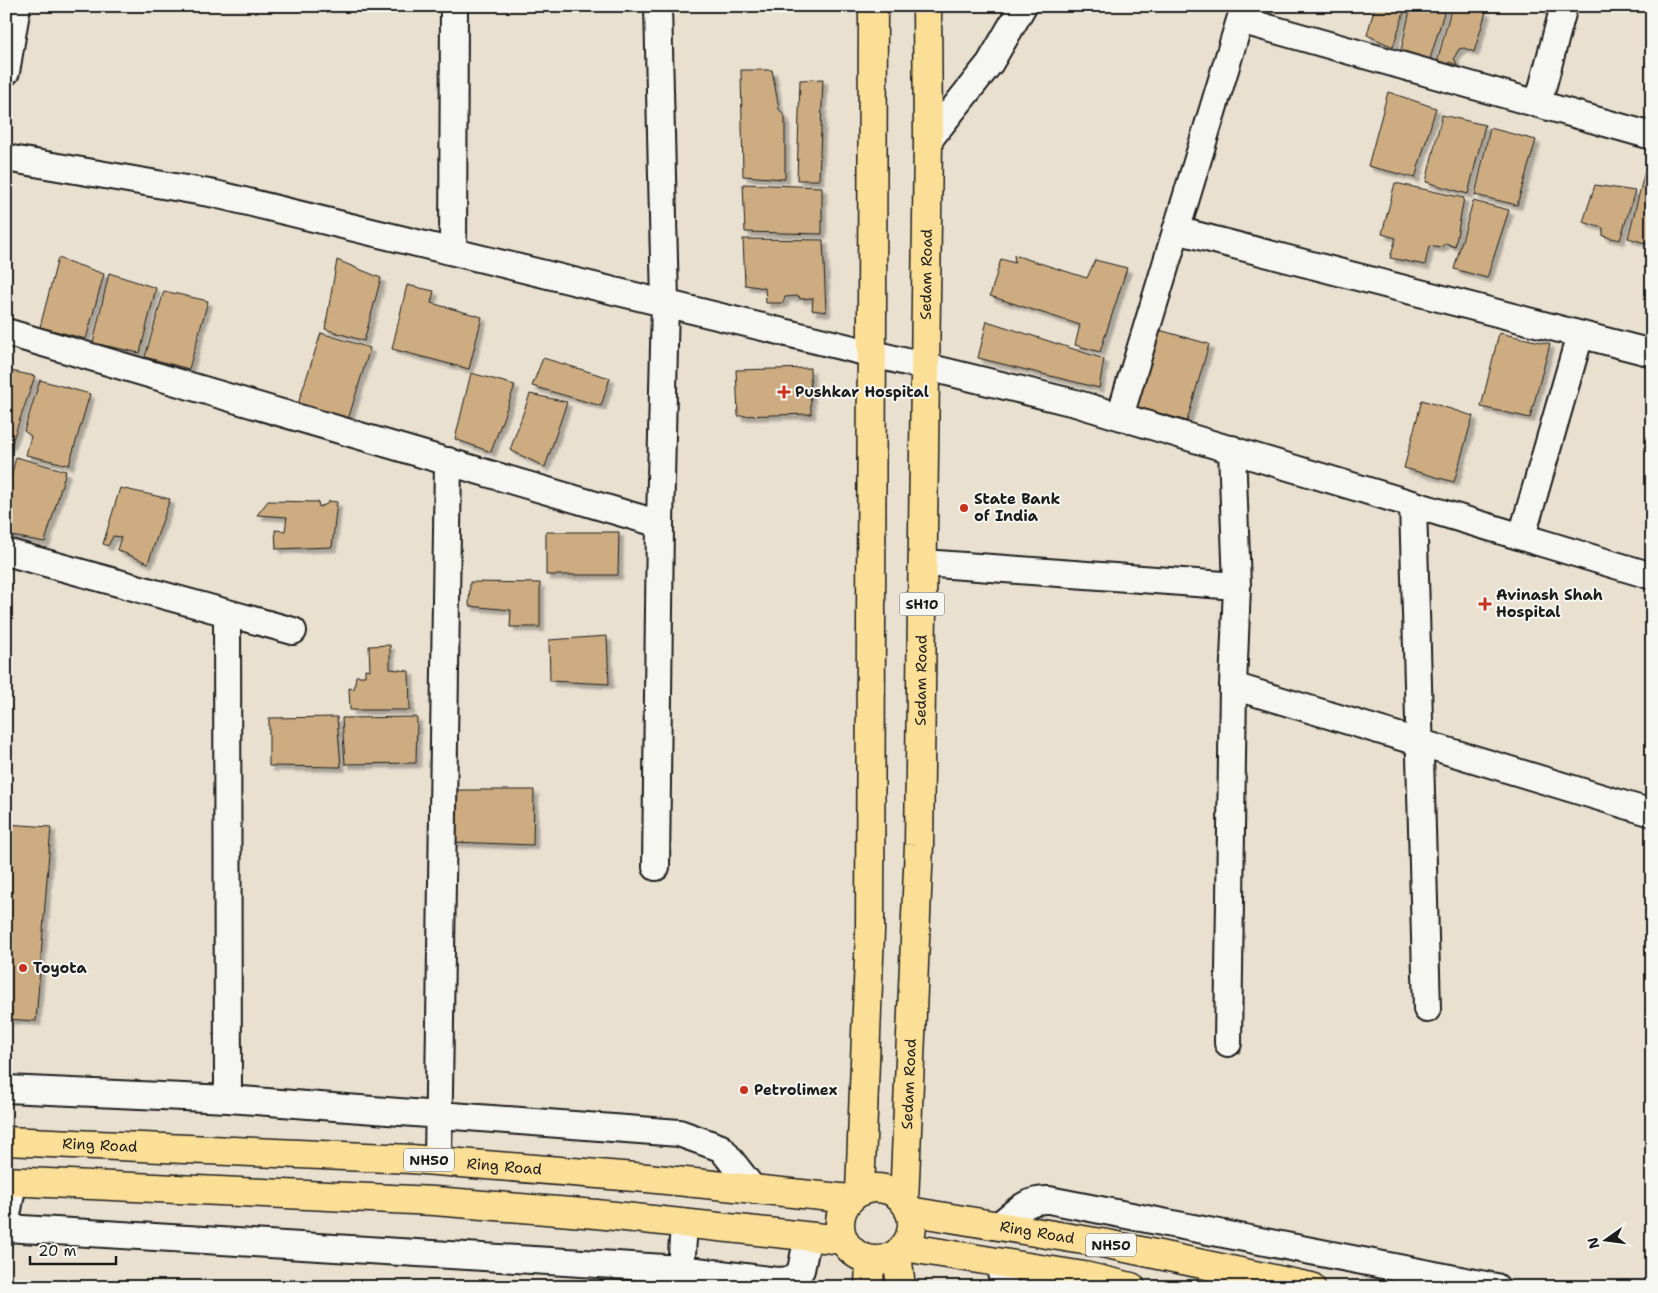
<svg xmlns="http://www.w3.org/2000/svg" width="1658" height="1293" font-family="'Shantell Sans',sans-serif">
<style>
.building{fill:#ccac80;stroke:#1c1c1c;filter:url(#shadow)}
.lines{fill:none;stroke-linecap:round;stroke-linejoin:round}
.street-casing{stroke:#1c1c1c;stroke-width:30}
.primary-casing{stroke:#1c1c1c;stroke-width:31}
.highway-casing{stroke:#1c1c1c;stroke-width:31}
.street{stroke:#f6f6f2;stroke-width:26}
.primary{stroke:#fbdf96;stroke-width:28}
.highway{stroke:#fbdf96;stroke-width:28}
.poi-dot{fill:#c8321e;stroke:#f6f6f2;stroke-width:2}
.labels{text-anchor:middle;stroke-width:4;stroke-linejoin:round;paint-order:stroke}
.shield{fill:#f6f6f2;stroke:#5d5d5c;stroke-width:1}
.shield-label{font-size:14px;font-weight:bold;fill:#1c1c1c}
.street-label{font-size:15px;fill:#1c1c1c;stroke:#f6f6f2}
.poi-label{font-size:15px;font-weight:bold;fill:#1c1c1c;stroke:#f6f6f2;text-anchor:start}
</style>
<defs>
<filter id="shadow"><feDropShadow dx="4.5" dy="4.5" stdDeviation="1" flood-color="#0004"/></filter>
</defs>
<rect width="100%" height="100%" fill="#e9e0d0"/>
<filter id="ink" filterUnits="userSpaceOnUse"><feTurbulence type="fractalNoise" baseFrequency=".02" numOctaves="2"/><feDisplacementMap in="SourceGraphic" scale="10" xChannelSelector="R" yChannelSelector="G"/><feConvolveMatrix kernelMatrix="1 2 1 2 8 2 1 2 1" color-interpolation-filters="sRGB"/></filter>
<g filter="url(#ink)">
<path class="building" d="M1375 6H1406L1393 47 1367 35Z
M1411 6H1446L1430 59 1401 50Z
M1452 6H1465L1486 12 1474 52 1464 48 1459 49 1454 58 1457 65 1449 62 1444 68 1437 62Z
M741 70H772L779 109 785 117V179L743 176Z
M823 79 819 180H797L800 80Z
M1388 92 1436 108 1415 178 1368 166Z
M1442 115 1485 125 1468 194 1426 182Z
M1490 128 1536 140 1517 205 1475 195Z
M1647 163 1652 164V245L1628 238Z
M1395 183 1464 198 1455 247 1446 243 1440 248 1429 246 1425 265 1390 258 1396 238 1382 234Z
M743 184 822 187V234L745 232Z
M1595 185 1635 191 1620 240 1603 236V228L1583 222Z
M1473 201 1509 210 1487 278 1454 269Z
M743 239 823 240 826 312 812 310 813 298 800 299 799 296 785 297 783 303H766L765 288 745 285Z
M1014 255 1087 278 1095 260 1127 268 1100 352 1075 345 1080 325 990 296 1001 259 1015 263Z
M58 258 104 274 86 339 40 327Z
M337 260 381 278 364 341 325 329Z
M109 273 156 288 140 353 93 343Z
M407 285 434 291 431 303 482 317 469 369 392 349Z
M164 291 208 301 189 369 145 357Z
M987 321 1104 359 1099 388 978 358Z
M1152 328 1209 344 1187 421 1131 405Z
M321 333 370 348 347 423 298 404Z
M1499 333 1550 344 1530 418 1481 407Z
M543 358 610 378 601 406 532 386Z
M810 368 811 414 738 416 736 370Z
M6 370 35 376 11 445 6 444Z
M471 373 515 385 491 452 455 439Z
M40 380 90 394 69 465 26 455 31 436 24 431Z
M530 394 567 402 545 467 510 450Z
M1422 400 1473 416 1454 482 1404 468Z
M16 457 66 471 45 542 6 535V497Z
M120 488 170 499 148 563 117 550 121 537 113 536 108 546 103 544Z
M268 501 318 502 319 507 327 504 329 501 337 502 332 547 276 549 275 530 285 531 287 517 257 515Z
M546 532H619L618 575H546Z
M470 582 540 583V627H510L511 610 469 606Z
M607 636 609 684 550 681 549 640Z
M390 645V669L409 671 410 710H350L349 688 354 689 356 676H365V669L370 670 369 646Z
M337 717 341 767 269 766V718Z
M417 717 416 763 345 764 342 718Z
M452 790H534L533 845 452 842Z
M6 824 51 827 36 1021 6 1019Z"/>
<g class="lines">
<g class="street-casing">
<path id="street" d="M6 72 17 6
M1538 104 1564 6
M928 141 990 63 1023 6
M6 158 215 194 1075 403 1652 576
M1176 230 1652 353
M453 251 454 6
M6 332 660 524 665 302 658 6
M1120 416 1240 20 1652 136
M1413 504 1427 1009
M1522 536 1580 335
M6 552 293 631
M923 563 1237 586
M227 613 228 1099
M1233 686 1652 813
M656 867 660 524
M1228 1043 1233 686 1237 586 1232 449
M6 1089 228 1099 679 1133 721 1148 754 1190
M438 1161 448 461
M6 1221 13 1182
M998 1226C1016 1212 1026 1199 1049 1200L1496 1287
M6 1228 681 1269 777 1281 793 1280 801 1270 808 1236
M998 1262 1005 1287
M680 1286 684 1223"/>
</g>
<g class="primary-casing">
<g id="primary">
<path d="M860 1192 870 931 873 6"/>
<path id="s1" d="M904 1202 919 845 928 141 927 6"/>
<path d="M897 1254 901 1287"/>
<path d="M869 1287 870 1260"/>
</g>
</g>
<g class="highway-casing">
<g id="highway">
<path id="s2" d="M6 1141 411 1159 647 1178 850 1199"/>
<path d="M6 1181 434 1201 596 1214 843 1240"/>
<circle cx="876" cy="1224" r="36"/>
<path id="s3" d="M909 1211 1107 1244 1311 1287"/>
<path d="M904 1247 1084 1276 1131 1287"/>
</g>
</g>
<use href="#street" class="street"/>
<use href="#primary" class="primary"/>
<use href="#highway" class="highway"/>
</g>
</g>
<g class="poi-dot">
<path d="M781.5 384.5h5v5h5v5h-5v5h-5v-5h-5v-5h5z"/>
<circle cx="964" cy="508" r="5"/>
<path d="M1482.5 596.5h5v5h5v5h-5v5h-5v-5h-5v-5h5z"/>
<circle cx="23" cy="968" r="5"/>
<circle cx="744" cy="1090" r="5"/>
</g>
<g class="labels">
<g class="shield">
<rect x="899.5" y="592.5" width="45" height="23" rx="4"/>
<rect x="404" y="1148.5" width="50" height="23" rx="4"/>
<rect x="1086" y="1233.5" width="50" height="23" rx="4"/>
</g>
<g class="shield-label">
<text x="922" y="609">SH10</text>
<text x="429" y="1165">NH50</text>
<text x="1111" y="1250">NH50</text>
</g>
<g class="street-label">
<text dy="5" stroke="none"><textPath href="#s1" startOffset="928">Sedam Road</textPath></text>
<text dy="5" stroke="none"><textPath href="#s1" startOffset="522">Sedam Road</textPath></text>
<text dy="5" stroke="none"><textPath href="#s1" startOffset="118">Sedam Road</textPath></text>
<text dy="5" stroke="none"><textPath href="#s2" startOffset="94">Ring Road</textPath></text>
<text dy="5" stroke="none"><textPath href="#s2" startOffset="499">Ring Road</textPath></text>
<text dy="5" stroke="none"><textPath href="#s3" startOffset="130">Ring Road</textPath></text>
</g>
<g class="poi-label">
<text x="795" y="397">Pushkar Hospital</text>
<text x="974" y="504">State Bank<tspan x="974" dy="17">of India</tspan></text>
<text x="1496" y="600">Avinash Shah<tspan x="1496" dy="17">Hospital</tspan></text>
<text x="33" y="973">Toyota</text>
<text x="754" y="1095">Petrolimex</text>
</g>
</g>
<rect width="1658" height="1293" fill="none" stroke="#f6f6f2" stroke-width="25"/>
<rect x="12" y="12" width="1633" height="1268" fill="none" stroke="#1c1c1c" stroke-width="2" filter="url(#ink)"/>
<g transform="translate(1606 1240) rotate(256)" stroke="#f6f6f2" stroke-width="4" paint-order="stroke">
<path d="M0-4L9 19L0 12L-9 19Z" fill="#1c1c1c"/>
<text y="-8" font-size="14" font-weight="bold" text-anchor="middle" fill="#1c1c1c">N</text>
</g>
<path d="M30 1256v8h86v-8" fill="none" stroke="#1c1c1c" stroke-width="2.5"/>
<text x="38" y="1256" font-size="15" fill="#1c1c1c" stroke="#f6f6f2" stroke-width="4" paint-order="stroke">20 m</text>
</svg>
